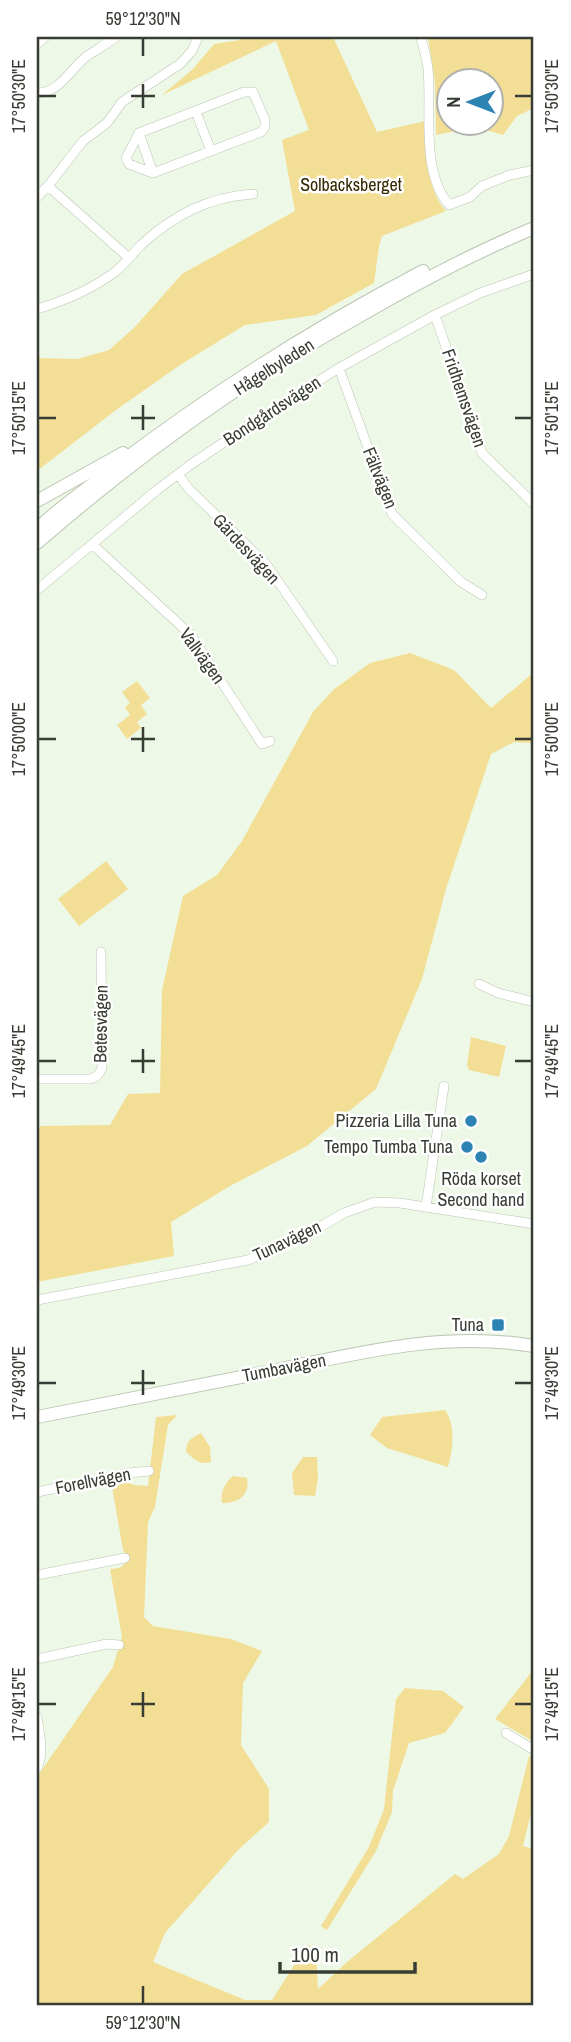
<svg xmlns="http://www.w3.org/2000/svg" width="571" height="2042" font-family="'Archivo Narrow',sans-serif">
<style>
.green{fill:#f3de96;fill-rule:evenodd}
.lines{fill:none;stroke-linecap:round;stroke-linejoin:round}
.minor-casing{stroke:#bac5b3;stroke-width:10}
.secondary-casing{stroke:#bac5b3;stroke-width:14}
.minor{stroke:#fff;stroke-width:9}
.secondary{stroke:#fff;stroke-width:12}
.ticks{fill:none;stroke:#373c34;stroke-width:2.5}
.poi-dot{fill:#2d84b3;stroke:#fff;stroke-width:2.5}
.labels{text-anchor:middle;stroke-width:5;stroke-linejoin:round;paint-order:stroke}
.park-label{font-size:18px;fill:#332800;stroke:#fff}
.street-label{font-size:18px;fill:#373c34;stroke:#fff}
.poi-label{font-size:18px;fill:#373c34;stroke:#fff;text-anchor:end}
.neatline{fill:none;stroke:#373c34;stroke-width:2.5}
.ticks-label{font-size:18px;text-anchor:middle;fill:#373c34}
</style>
<rect width="100%" height="100%" fill="#edf9e6"/>
<path class="green" d="M240 37H333L377 132 426 121C425 149 426 189 446 211L382 236 379 246 374 283 316 315 245 325 180 365 116 410 37 471V358L78 359 109 350 134 328 182 274 295 211 282 140 309 130 276 41 162 95 193 69 214 44 240 40Z
M428 37H534V108L517 116 503 135 476 127 436 135 435 82ZM448 80H490V122H448Z
M410 653 454 670 491 708 532 674 534 675V743L514 742 491 754 446 889 422 979 376 1089 307 1146 230 1186 171 1222 174 1256 37 1282V1135L40 1126 110 1125 128 1094 160 1093 162 990 183 896 217 875 242 841 313 712 333 690 370 663Z
M137 681 150 698 141 705 147 714 137 722 141 728 127 739 117 725 130 715 125 707 130 703 122 692Z
M106 861 128 889 79 926 58 899Z
M471 1037 506 1046 499 1077 469 1070 467 1065Z
M445 1410C456 1426 453 1449 448 1467L387 1448 370 1435 382 1417Z
M177 1415 168 1425 155 1507 148 1522 144 1617 153 1626 231 1639 262 1651 243 1683 241 1745 269 1789V1822L239 1849 165 1933 153 1962 245 2000H272L307 1945 316 1948 318 1989 347 1962 455 1874 463 1879 499 1854 509 1836 529 1756 534 1757V1801L523 1846 534 1849V2005H37V1777L113 1667 122 1637 110 1569C120 1568 124 1568 127 1558L123 1550 112 1487 127 1482 134 1485 148 1486 156 1417Z
M201 1433 210 1447 211 1462C199 1465 195 1460 186 1452 186 1441 191 1438 201 1433Z
M303 1457H317L318 1478 315 1496 294 1495 292 1473Z
M233 1476 247 1478C250 1496 238 1503 222 1503 220 1492 225 1483 233 1476Z
M534 1669V1742L495 1719Z
M405 1688 443 1691 464 1707 445 1733 409 1743 393 1791 392 1812 376 1851 327 1930 321 1926 369 1847 384 1809 396 1699Z"/>
<g class="lines">
<g class="minor-casing">
<path id="minor" d="M421 37C423 47 427 58 428 69 432 111 420 170 449 205L470 197 482 186 510 175 534 170
M37 44 45 37
M244 92H253L265 120V127L261 132 153 173 129 164 126 158 139 133Z
M37 93C60 93 70 69 87 56 96 50 106 44 116 37
M196 112 211 151
M139 133 153 173
M48 186 128 257
M37 197 48 186 83 141 107 123 122 102 180 64 192 51 198 37
M37 309C64 301 92 289 115 272 124 265 133 253 141 245 174 215 208 197 253 194
M435 315 482 453 534 504
M339 368 392 514 461 582 482 595
M179 476 189 489 266 564 333 661
M92 544 191 635 262 744 270 741
M37 590 157 490 190 465 272 410 339 368 435 315 480 293 534 274
M479 984 498 993 534 1002
M37 1079H90C97 1077 99 1075 102 1068L101 952
M426 1207 444 1086
M37 1300 248 1260 301 1238 344 1213 375 1202 400 1203 534 1224
M37 1492 129 1473 149 1471
M37 1575 125 1558
M37 1659 107 1644 119 1645
M37 1717C39 1735 45 1751 37 1768
M506 1733 534 1750"/>
</g>
<g class="secondary-casing">
<path id="secondary" d="M37 501 123 453
M37 529C60 507 87 489 112 469 210 394 314 328 423 271
M37 543C97 491 161 441 226 397 269 368 314 342 358 317 415 284 473 253 534 228
M37 1417C117 1402 197 1386 277 1370 363 1352 445 1331 534 1346"/>
</g>
<use href="#minor" class="minor"/>
<use href="#secondary" class="secondary"/>
</g>
<path class="ticks" d="M143 38V56M143 84V108M38 96H56M131 96H155M515 96H532M143 405V430M38 418H56M131 418H155M515 418H532M143 727V752M38 739H56M131 739H155M515 739H532M143 1049V1073M38 1061H56M131 1061H155M515 1061H532M143 1370V1395M38 1383H56M131 1383H155M515 1383H532M143 1692V1717M38 1704H56M131 1704H155M515 1704H532M143 1986V2004"/>
<g class="poi-dot">
<circle cx="471" cy="1121" r="7"/>
<circle cx="467" cy="1147" r="7"/>
<circle cx="481" cy="1157" r="7"/>
<rect x="491" y="1318" width="14" height="14" rx="3.5"/>
</g>
<g class="labels">
<g class="park-label">
<text x="351" y="191">Solbacksberget</text>
</g>
<g class="street-label">
<text transform="translate(274 367) rotate(-32)" y="6">Hågelbyleden</text>
<text transform="translate(464 398) rotate(71)" y="6">Fridhemsvägen</text>
<text transform="translate(272 411) rotate(-33)" y="6">Bondgårdsvägen</text>
<text transform="translate(380 478) rotate(68)" y="6">Fältvägen</text>
<text transform="translate(246 549) rotate(47)" y="6">Gärdesvägen</text>
<text transform="translate(202 656) rotate(54)" y="6">Vallvägen</text>
<text transform="translate(101 1024) rotate(-89)" y="6">Betesvägen</text>
<text transform="translate(287 1241) rotate(-25)" y="6">Tunavägen</text>
<text transform="translate(284 1368) rotate(-11)" y="6">Tumbavägen</text>
<text transform="translate(93 1481) rotate(-11)" y="6">Forellvägen</text>
</g>
<g class="poi-label">
<text x="457" y="1127">Pizzeria Lilla Tuna</text>
<text x="453" y="1153">Tempo Tumba Tuna</text>
<text x="481" y="1185" text-anchor="middle">Röda korset<tspan x="481" dy="21">Second hand</tspan></text>
<text x="484" y="1331">Tuna</text>
</g>
</g>
<rect width="571" height="2042" fill="none" stroke="#ffffff" stroke-width="77"/>
<g transform="translate(470 102) rotate(270)"><circle r="33" fill="#ffffff" stroke="#afb1ae" stroke-width="2"/>
<path d="M0-5L12 26L0 18L-12 26Z" fill="#2d84b3"/>
<text y="-10" font-size="19" font-weight="bold" text-anchor="middle" fill="#373c34">N</text>
</g>
<path d="M280 1962v10h135v-10" fill="none" stroke="#373c34" stroke-width="3.5"/>
<text x="291" y="1962" font-size="21" fill="#373c34" stroke="#ffffff" stroke-width="5" paint-order="stroke">100 m</text>
<rect x="38" y="38" width="494" height="1966" class="neatline"/>
<g class="ticks-label">
<text x="143" y="25">59°12'30"N</text>
<text transform="translate(552 96) rotate(-90)" y="6">17°50'30"E</text>
<text transform="translate(19 96) rotate(-90)" y="6">17°50'30"E</text>
<text transform="translate(552 418) rotate(-90)" y="6">17°50'15"E</text>
<text transform="translate(19 418) rotate(-90)" y="6">17°50'15"E</text>
<text transform="translate(552 739) rotate(-90)" y="6">17°50'00"E</text>
<text transform="translate(19 739) rotate(-90)" y="6">17°50'00"E</text>
<text transform="translate(19 1061) rotate(-90)" y="6">17°49'45"E</text>
<text transform="translate(552 1061) rotate(-90)" y="6">17°49'45"E</text>
<text transform="translate(19 1383) rotate(-90)" y="6">17°49'30"E</text>
<text transform="translate(552 1383) rotate(-90)" y="6">17°49'30"E</text>
<text transform="translate(19 1704) rotate(-90)" y="6">17°49'15"E</text>
<text transform="translate(552 1704) rotate(-90)" y="6">17°49'15"E</text>
<text x="143" y="2029">59°12'30"N</text>
</g>
</svg>
